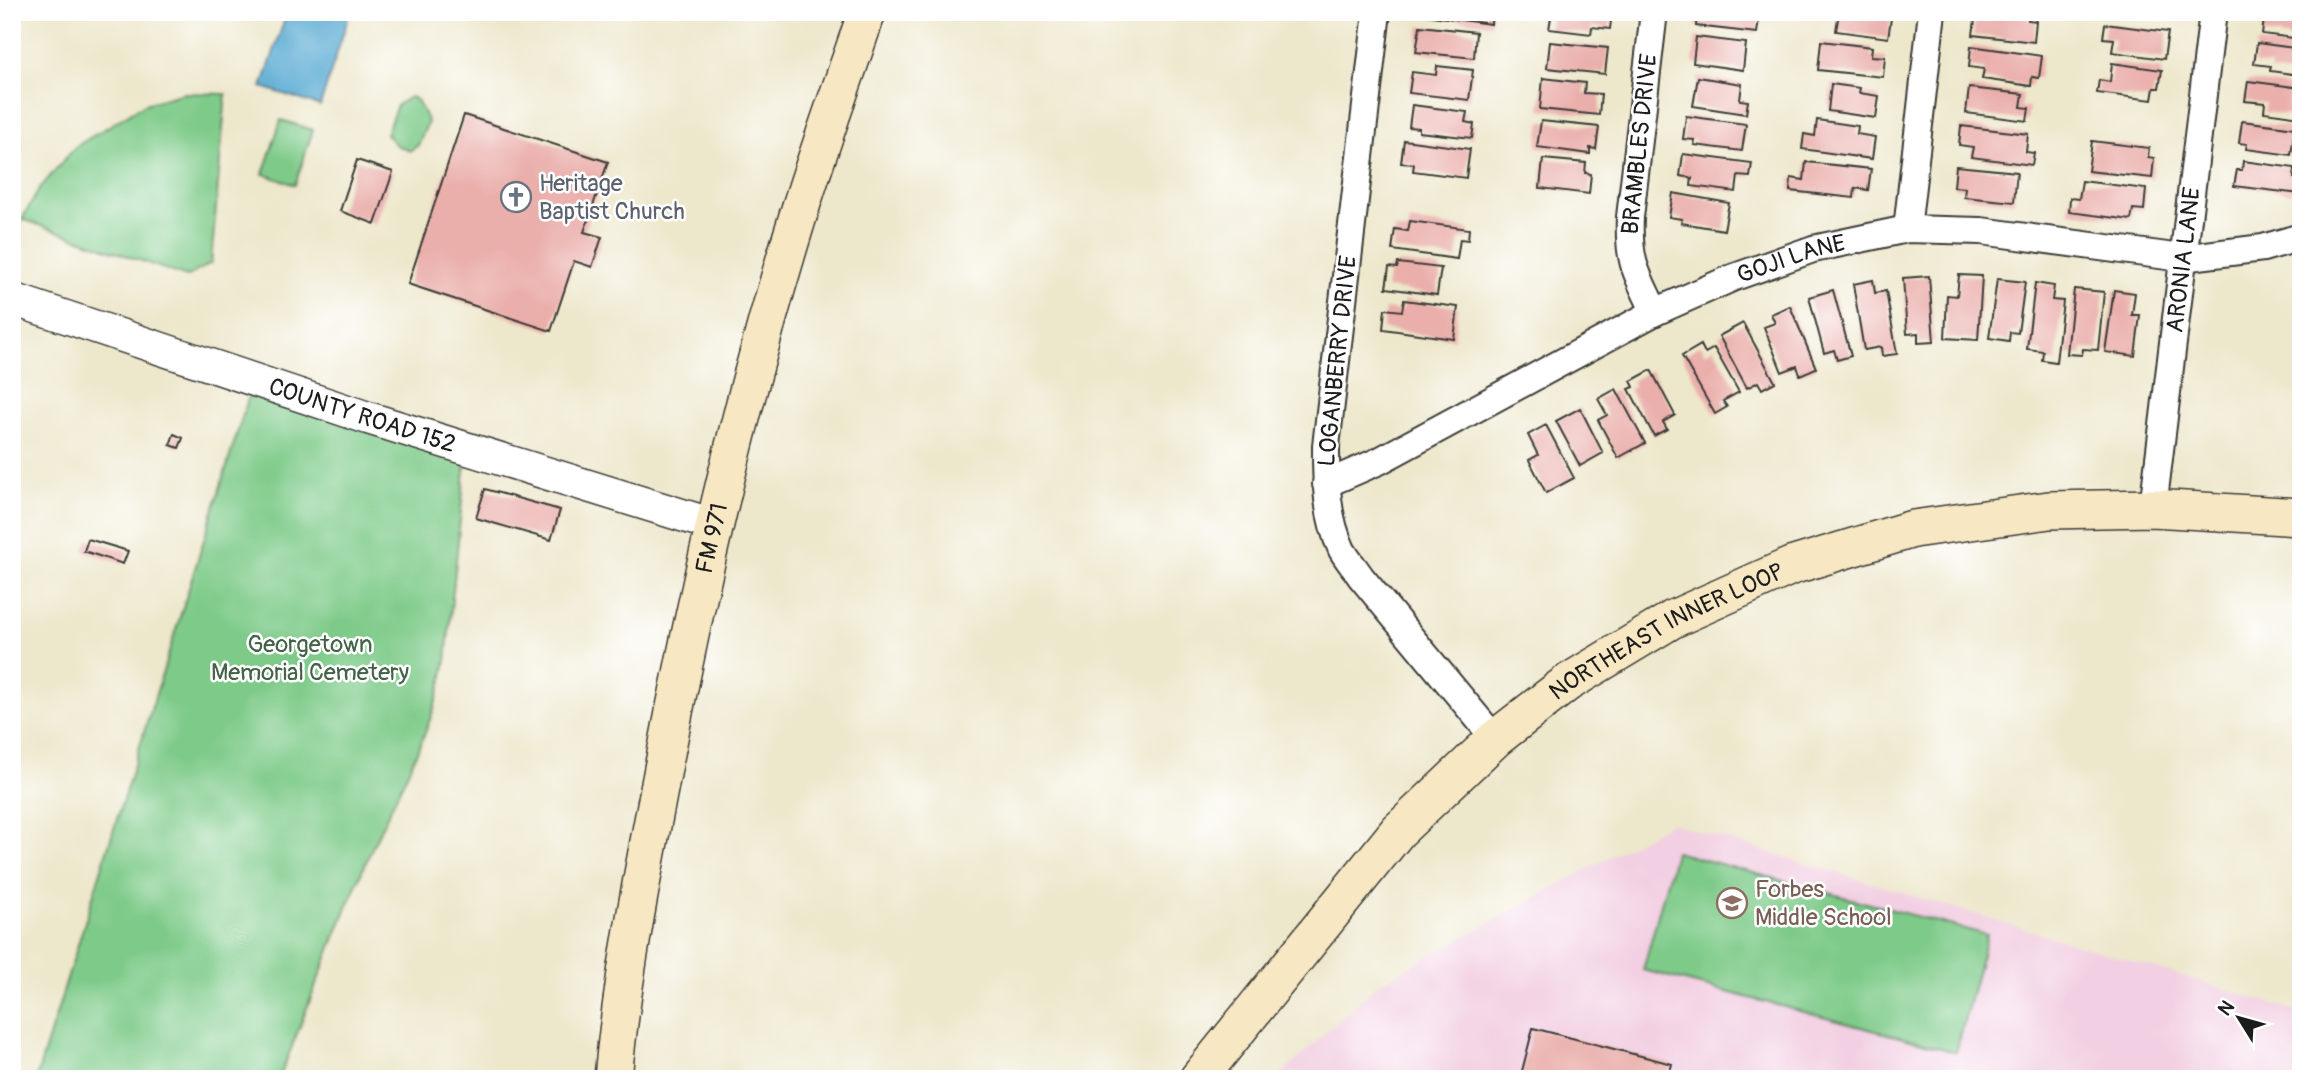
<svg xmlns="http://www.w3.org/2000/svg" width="2313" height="1091" font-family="Pangolin,sans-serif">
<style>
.built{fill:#f2cfe2}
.green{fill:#7ecb89;stroke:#4d7452;stroke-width:2}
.water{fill:#55a9d1;stroke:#386276;stroke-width:2}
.building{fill:#eaafab}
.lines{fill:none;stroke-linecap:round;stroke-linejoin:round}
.minor-casing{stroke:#3b3a36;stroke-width:30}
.tertiary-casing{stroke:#3b3a36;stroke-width:35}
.secondary-casing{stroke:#3b3a36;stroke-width:40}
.minor{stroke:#fff;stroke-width:26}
.tertiary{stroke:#fff;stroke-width:32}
.secondary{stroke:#f7e8c3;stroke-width:37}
.labels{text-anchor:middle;stroke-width:5;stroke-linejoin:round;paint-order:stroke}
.street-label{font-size:24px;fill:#1c1c1c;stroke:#fff}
.worship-label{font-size:24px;fill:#5b616d;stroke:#fff;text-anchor:start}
.park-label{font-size:24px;fill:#436248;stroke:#fff}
.education-label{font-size:24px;fill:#785e54;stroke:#fff;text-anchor:start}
</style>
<rect width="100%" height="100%" fill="#fff"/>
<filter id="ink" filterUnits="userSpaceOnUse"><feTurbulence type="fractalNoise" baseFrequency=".0143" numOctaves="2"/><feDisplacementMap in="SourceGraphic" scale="14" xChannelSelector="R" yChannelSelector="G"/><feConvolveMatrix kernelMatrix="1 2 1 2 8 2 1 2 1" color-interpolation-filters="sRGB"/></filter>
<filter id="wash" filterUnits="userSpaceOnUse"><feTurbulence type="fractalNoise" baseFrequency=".00686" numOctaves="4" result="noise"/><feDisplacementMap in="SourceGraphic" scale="28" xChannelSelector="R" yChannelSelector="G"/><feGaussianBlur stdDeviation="1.57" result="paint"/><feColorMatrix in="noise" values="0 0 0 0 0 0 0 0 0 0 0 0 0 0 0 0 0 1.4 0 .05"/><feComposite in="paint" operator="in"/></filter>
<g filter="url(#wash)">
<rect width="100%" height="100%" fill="#ede7cb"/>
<path class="built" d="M1671 823 2301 1012V1079H1276L1378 984Z"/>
<path class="green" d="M184 93 226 94 211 263 187 277 22 219 40 188 75 147 145 104Z
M410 97 417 100 428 122 418 145 410 151 396 145 386 134 397 105Z
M281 120 313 130 295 185 263 174Z
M250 392 466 460 446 661C434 731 397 790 369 855 337 929 309 1004 279 1079H36Z
M1675 852 1987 935 1956 1052 1643 970Z"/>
<path class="water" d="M287 12H350L320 106 262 87Z"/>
<g id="blocks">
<path class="building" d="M1424 12H1492L1491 24 1424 15Z
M1552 12H1612L1610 29 1592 27 1591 34 1549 29Z
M1697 12H1760L1757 33 1696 26Z
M1839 12H1892L1888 38 1836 31Z
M1976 12 2029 15 2028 20 2036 21 2034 42 1973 35Z
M2120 12H2150L2149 17 2120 14Z
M2265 12H2301V39L2262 34Z
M2105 24 2168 32 2164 59 2112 52 2114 39 2103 38Z
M1420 26 1476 32 1474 58 1416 52Z
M1696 37 1746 43 1743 70 1693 63Z
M1821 41 1872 47 1871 56 1885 57 1883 77 1818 70Z
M1550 42 1608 48 1605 74 1547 68Z
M2257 43 2301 49 2299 75 2270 71 2271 66 2254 64Z
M1971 46 2042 56 2039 78 2032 77 2031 86 1982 79 1984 69 1969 67Z
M2112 63 2162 70 2159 88H2154L2152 100 2097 93 2099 80 2110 82Z
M1437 66 1473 70 1469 100 1409 93 1412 72 1436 75Z
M1698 77 1742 84 1740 100 1748 101 1746 114 1693 106Z
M1543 78 1585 83 1584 93 1601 94 1599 115 1540 109Z
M2248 81 2301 88V117L2264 112 2265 103 2245 101Z
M1831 84 1860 88 1859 93 1879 96 1876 118 1828 111Z
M1969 88 2023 94 2021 107 2029 108 2027 121 1966 113Z
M1412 105 1467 112 1465 122 1474 124 1472 138 1419 132V128L1409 127Z
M464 115 608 162 584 232 602 237 592 267 574 261 551 331 408 284Z
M1686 116 1746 124 1742 151 1694 145 1695 140 1683 139Z
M1817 120 1858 126 1857 134 1875 137 1872 159 1802 149 1804 134 1815 136Z
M1541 121 1599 127 1596 149 1590 148V154L1537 147Z
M2242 121 2295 128 2291 155 2246 149 2247 144 2239 143Z
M1961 126 2028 134 2026 152 2034 153 2032 165 1971 157 1973 147 1959 145Z
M1404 140 1470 149 1466 178 1413 171 1414 164 1401 163Z
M2092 141 2149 148 2148 157 2154 158 2152 178 2088 171Z
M1683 154 1752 163 1750 177 1738 176 1736 192 1691 186 1692 178 1680 176Z
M1543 159 1586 163 1585 173 1591 174 1589 194 1540 188Z
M357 160 393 172 375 224 340 211Z
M2243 161 2295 168 2294 178H2301V194L2234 186 2237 170H2242Z
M1806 162 1871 169 1868 190 1855 188 1854 198 1790 191 1791 178 1804 180Z
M1956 166 2017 172 2014 202 1964 197 1965 188 1954 187Z
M2082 181 2146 189 2144 210 2133 209 2131 220 2069 212 2070 198 2079 199Z
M1673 193 1729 203 1724 230 1681 223 1682 219 1669 217Z
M1410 221 1469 229 1468 240 1460 239 1457 259 1392 250 1395 229 1408 231Z
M1398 263 1441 268 1437 295 1386 288 1389 267 1397 268Z
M1959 275 1982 276 1978 340 1945 338 1947 295 1957 296Z
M1929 276 1934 342 1918 343V333L1907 334 1903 278Z
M1997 279 2025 282 2018 333 2010 332 2009 341 1989 338Z
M1873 280 1875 293 1886 291 1897 354 1882 356 1881 347 1864 350 1853 284Z
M2035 283 2054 286 2052 300 2063 301 2056 362 2042 360 2043 351 2027 349Z
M2074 289 2104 292 2098 350 2083 349 2082 355 2067 354Z
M1833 290 1851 356 1837 360 1834 350 1824 353 1809 297Z
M2114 290 2135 293 2132 315H2140L2135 356 2105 352Z
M1404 300 1458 307 1454 339 1383 329 1385 309 1402 311Z
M1790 306 1816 368 1800 375 1797 366 1782 372 1764 327 1775 323 1771 314Z
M1743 323 1775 382 1762 389 1758 382 1747 388 1719 336Z
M1701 345 1705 353 1714 348 1739 392 1723 401 1727 407 1715 414 1682 356Z
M1651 370 1675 415 1663 422 1667 429 1654 436 1629 389 1634 387 1631 381Z
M1616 389 1645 443 1618 458 1598 420 1607 415 1598 399Z
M1580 408 1603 453 1580 466 1556 421Z
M1546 425 1574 478 1546 493 1529 460 1538 455 1528 435Z
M174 434 183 438 179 448 170 445Z
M485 489 560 510 551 540 476 518Z
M88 539 128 551 123 564 84 551Z
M1533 1028 1672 1064 1668 1079H1520Z"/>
</g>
</g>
<g filter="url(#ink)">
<use href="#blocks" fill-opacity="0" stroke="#3b3a36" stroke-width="2"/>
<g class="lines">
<g class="minor-casing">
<g id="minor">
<path d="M1377 12 1326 446C1326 481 1326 517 1342 550 1347 559 1355 568 1361 577L1495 739"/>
<path d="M1654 12 1630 217C1628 262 1636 273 1655 312"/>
<path d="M1907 229 1932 12"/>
<path id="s1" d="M1326 484 1379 461 1655 312 1732 278 1813 249 1907 229 1981 231 2182 258 2263 248 2301 237"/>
<path id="s2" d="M2153 508 2213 12"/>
</g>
</g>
<g class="tertiary-casing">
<g id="tertiary">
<path id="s3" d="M12 299 368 418 714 525"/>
</g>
</g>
<g class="secondary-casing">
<g id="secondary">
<path id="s4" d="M613 1079C622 978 642 878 661 779 697 589 741 401 798 216 819 148 844 80 867 12"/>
<path id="s5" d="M1198 1079 1398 831 1495 739 1567 683 1673 619 1791 566 1913 529 2049 510 2153 508 2301 517"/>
</g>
</g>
<use href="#minor" class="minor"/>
<use href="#tertiary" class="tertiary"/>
<use href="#secondary" class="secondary"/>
</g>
</g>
<defs>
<g id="church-ring" transform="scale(1.575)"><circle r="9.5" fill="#fff" stroke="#6b7280" stroke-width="1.5"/><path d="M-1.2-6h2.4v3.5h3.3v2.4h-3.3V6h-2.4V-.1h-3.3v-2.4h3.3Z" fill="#6b7280"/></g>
<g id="school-ring" transform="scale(1.575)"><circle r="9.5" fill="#fff" stroke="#8d6e63" stroke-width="1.5"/><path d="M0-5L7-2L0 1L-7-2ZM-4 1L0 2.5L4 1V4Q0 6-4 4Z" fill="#8d6e63"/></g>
</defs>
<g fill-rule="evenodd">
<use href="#church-ring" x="516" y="197"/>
<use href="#school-ring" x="1732" y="903"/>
</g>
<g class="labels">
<g class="street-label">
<text transform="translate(1639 144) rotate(-84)" y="8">BRAMBLES DRIVE</text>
<text dy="8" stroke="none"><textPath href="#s1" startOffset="518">GOJI LANE</textPath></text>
<text dy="8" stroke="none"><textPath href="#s2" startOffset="250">ARONIA LANE</textPath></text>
<text transform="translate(1337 361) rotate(-84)" y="8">LOGANBERRY DRIVE</text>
<text dy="8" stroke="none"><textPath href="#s3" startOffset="369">COUNTY ROAD 152</textPath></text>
<text dy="8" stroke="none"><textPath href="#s4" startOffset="550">FM 971</textPath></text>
<text dy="8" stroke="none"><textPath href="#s5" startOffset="656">NORTHEAST INNER LOOP</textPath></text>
</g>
<g class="worship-label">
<text x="539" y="191">Heritage<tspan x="539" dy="28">Baptist Church</tspan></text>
</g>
<g class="park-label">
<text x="310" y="652">Georgetown<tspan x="310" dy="28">Memorial Cemetery</tspan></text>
</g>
<g class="education-label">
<text x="1755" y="897">Forbes<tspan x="1755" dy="28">Middle School</tspan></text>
</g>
</g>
<rect width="2313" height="1091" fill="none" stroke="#fff" stroke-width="42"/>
<g transform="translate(2239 1018) rotate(307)" stroke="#ffffff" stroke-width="5" paint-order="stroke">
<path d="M0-5L12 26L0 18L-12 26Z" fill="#1c1c1c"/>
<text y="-10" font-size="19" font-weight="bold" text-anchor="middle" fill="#1c1c1c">N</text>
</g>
</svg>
